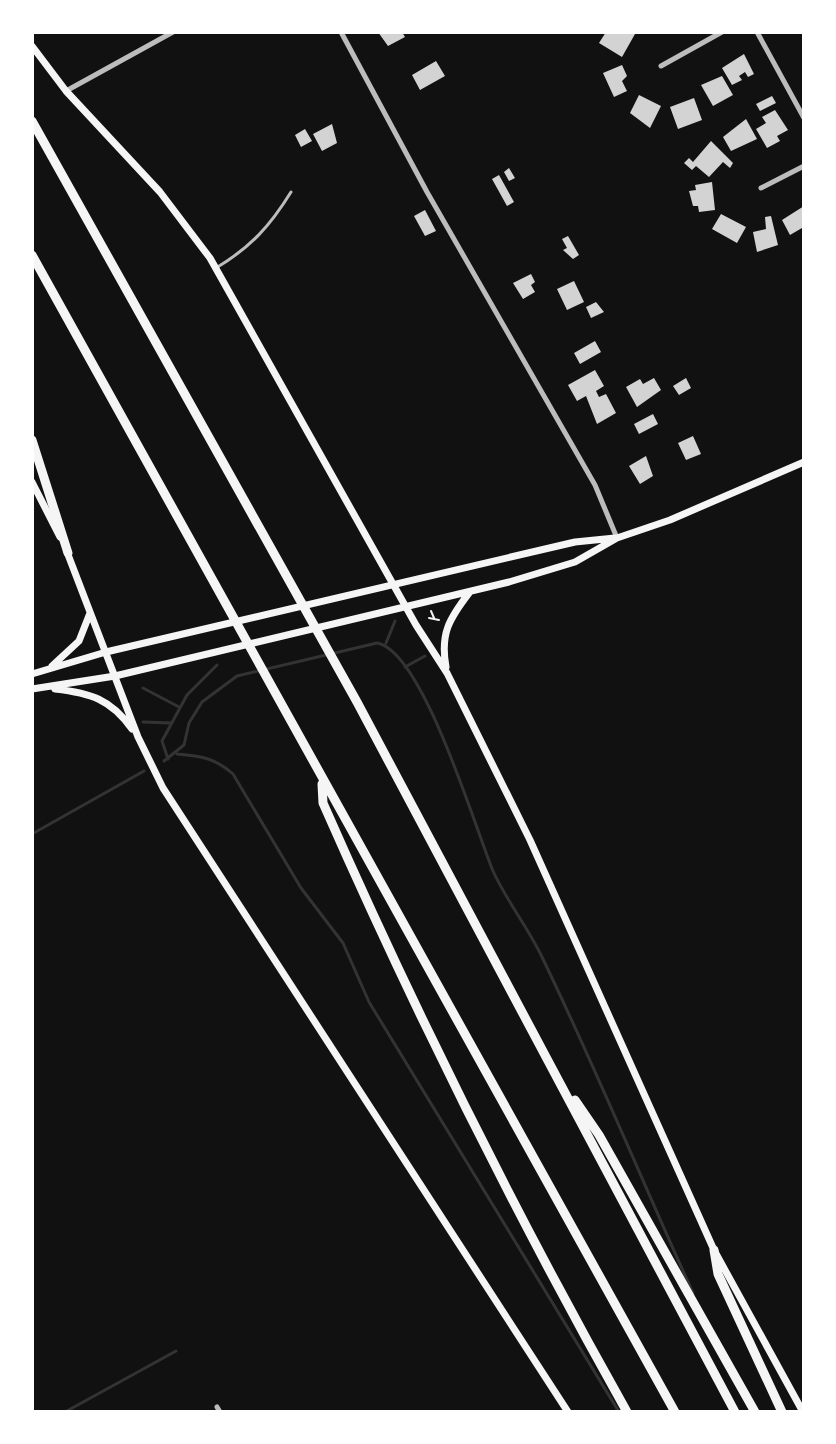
<svg xmlns="http://www.w3.org/2000/svg" width="836" height="1444" font-family="'PT Serif',serif">
<style>
.lines{fill:none;stroke-linecap:round;stroke-linejoin:round}
.stream{stroke:#333;stroke-width:3}
.building{fill:#d3d3d3}
.path{stroke:#f5f5f5;stroke-width:2}
.service{stroke:#bcbcbc;stroke-width:3}
.minor{stroke:#bcbcbc;stroke-width:5}
.secondary{stroke:#f5f5f5;stroke-width:7}
.motorway{stroke:#f5f5f5;stroke-width:9}
</style>
<rect width="100%" height="100%" fill="#111"/>
<g class="lines">
<path class="stream" d="M386 643 395 621
M405 667 425 656
M143 688 179 707
M143 722 171 723
M177 754C201 756 215 758 233 774L301 888 343 943 369 1002 619 1412
M168 759 162 741 187 695 217 665
M164 761 184 745 189 723 202 702 237 676 377 643C423 651 475 828 493 871 506 900 527 926 541 955 595 1066 642 1181 693 1293
M32 834 144 771
M65 1412 176 1351"/>
</g>
<path class="building" d="M378 32H402L405 37 388 46Z
M606 32 635 34 622 57 599 43Z
M744 54 754 74 748 77 745 72 739 76 742 80 732 85 722 68Z
M436 61 445 76 420 90 412 75Z
M622 65 627 76 622 81 627 91 614 97 603 73Z
M722 76 733 95 713 106 701 85Z
M639 95 661 106 650 128 630 113Z
M772 96 776 103 760 111 756 104Z
M694 98 702 120 678 129 670 107Z
M775 110 788 130 777 136 780 141 767 148 756 129 766 123 762 117Z
M746 119 757 139 731 151 723 137Z
M332 124 337 143 322 151 313 134Z
M305 129 312 141 301 147 295 135Z
M711 141 733 163 730 168 723 162 709 177 696 166 692 170 684 163 689 158 693 162Z
M509 168 515 178 509 181 504 172Z
M499 175 514 202 507 206 492 179Z
M712 182 715 210 699 212 698 206H693L689 191 696 190 695 185Z
M804 206V232L802 228 790 235 782 220Z
M425 210 436 231 425 236 414 216Z
M721 214 746 227 737 243 712 229Z
M771 216 778 245 757 252 753 232 766 229 765 217Z
M568 236 579 255 573 259 563 250 567 248 562 239Z
M531 274 535 282 531 285 535 292 523 299 513 283Z
M574 281 584 302 567 310 557 289Z
M596 302 604 312 591 318 586 307Z
M595 341 601 352 580 364 574 353Z
M595 370 604 386 596 391 599 397 606 394 616 413 597 424 586 396 577 401 568 385Z
M654 378 661 390 637 407 626 387 640 379 643 384Z
M686 378 691 388 679 395 673 386Z
M653 414 658 424 639 434 634 424Z
M693 436 701 454 686 460 678 443Z
M646 456 653 476 640 484 629 466Z"/>
<g class="lines">
<path class="path" d="M431 611 434 618
M429 618 439 620"/>
<path class="service" d="M216 268C251 247 270 226 291 192"/>
<path class="minor" d="M341 32 427 192 595 485 617 538
M757 32 804 118
M661 66 722 32
M66 91 173 32
M761 188 804 166
M217 1407 220 1412"/>
<path class="secondary" d="M32 46 66 91 160 192 210 258 416 625 447 673 530 840 714 1250 803 1412
M32 482 60 537
M67 552 138 737 163 788 568 1412
M52 666 79 641 90 613
M446 667C440 634 449 619 469 593
M32 674 106 652 575 542 615 538
M32 689 115 676 509 582 575 562 617 538 670 520 804 462
M55 689C90 693 111 699 132 729"/>
<path class="motorway" d="M32 121 357 702 735 1412
M32 255 675 1412
M32 440 68 553
M322 784 323 803C415 1012 515 1213 627 1412
M575 1100 599 1135 755 1412
M714 1250 718 1274 782 1412"/>
</g>
<rect width="836" height="1444" fill="none" stroke="#ffffff" stroke-width="68"/>
</svg>
